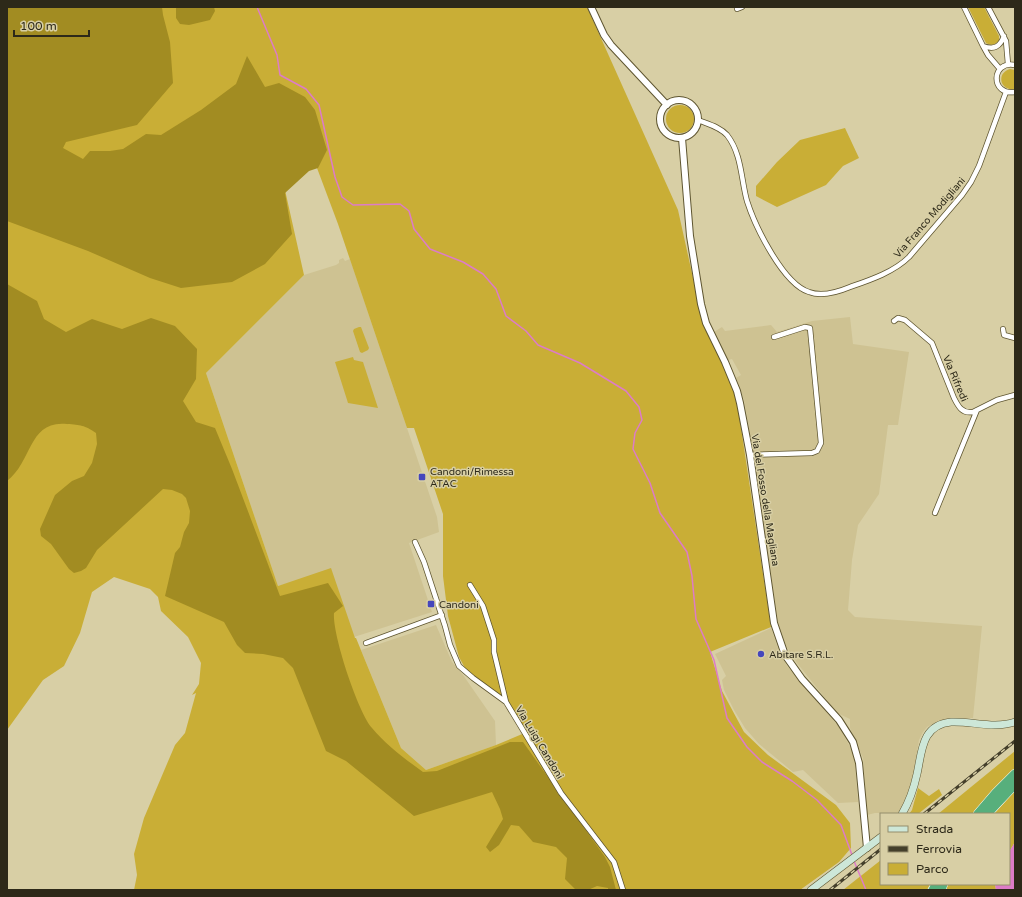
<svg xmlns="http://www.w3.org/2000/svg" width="1022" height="897" font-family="'Varela Round',sans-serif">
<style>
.built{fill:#cec292}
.green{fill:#c9ae36;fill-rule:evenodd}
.forest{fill:#a28c22}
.water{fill:#dd7cc7}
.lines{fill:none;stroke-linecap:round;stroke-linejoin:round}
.stream{stroke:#dd7cc7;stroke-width:1.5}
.minor-casing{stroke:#5e5530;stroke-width:6}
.tertiary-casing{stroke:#5e5530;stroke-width:8}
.secondary-casing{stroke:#5e5530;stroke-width:8}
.motorway-casing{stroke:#fff;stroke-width:10}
.minor{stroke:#fff;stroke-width:4.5}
.tertiary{stroke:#fff;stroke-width:6}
.secondary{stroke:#cde7d8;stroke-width:7}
.motorway{stroke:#57af7c;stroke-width:9}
.rail-casing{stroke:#443f2b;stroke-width:3}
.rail{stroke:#d8cfa5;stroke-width:1.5;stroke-dasharray:4.5;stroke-linecap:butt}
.poi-dot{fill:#4546bc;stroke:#d8cfa5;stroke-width:1.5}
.labels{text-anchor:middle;stroke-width:3;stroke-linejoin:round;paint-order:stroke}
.street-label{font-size:10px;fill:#2d2919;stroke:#d8cfa5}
.poi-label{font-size:10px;fill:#2d2919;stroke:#d8cfa5;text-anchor:start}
</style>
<rect width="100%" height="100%" fill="#d8cfa5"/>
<path class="built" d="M343 258 345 261 350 259 437 517 439 532 409 543 432 612 354 637 331 571 278 586 206 373 304 275 336 265 339 263V260Z
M850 317 853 344 909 352 898 425H888L879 494 858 525 852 560 848 610 855 617 982 626 973 718H949L938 721 927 727 923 732 919 740 914 770 907 800 898 814H881V815L879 813H875L867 815 863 758 850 728V719L837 713 797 663 786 646 778 625 752 445 744 400 736 378 741 375 732 359 728 360 714 332 722 327 725 331 771 325 777 332 812 321Z
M436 625 452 662 463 675 495 721 496 745 426 770 401 748 361 650Z
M771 628 778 648 787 666 839 727 853 752 855 764 858 802 838 803 803 770 793 772 759 744 745 728 734 710 724 690 722 680 726 676 715 654Z"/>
<path class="green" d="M7 7H587L678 210 701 314 733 386 738 408 771 627 710 652 722 691 744 732 768 755 836 805 850 823 851 848 839 862 800 890H134L137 875 134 854 144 818 175 745 185 733 196 693 192 695 199 684 201 663 188 637 161 611 158 597 150 589 114 577 92 592 80 633 64 666 43 680 7 730ZM314 160 338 224 407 428H414L443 514V576L448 616 459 657 465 668 470 673 508 703 527 732 496 745 426 770 401 748 356 638H355L331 568 278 586 206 373 304 275 285 190Z
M968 7H984L999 36V41C994 45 992 46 986 43Z
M1010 69 1015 70 1014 89C1000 91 996 73 1010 69Z
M666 119a14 14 0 1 1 28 0a14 14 0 1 1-28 0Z
M845 128 859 158 843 166 826 185 777 207 756 196V186L777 162 800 140Z
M359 327H361L369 348 368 350 362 353 360 352 353 331 354 329Z
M353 357 354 360 363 362 378 408 348 403 335 362Z
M1015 751V769L991 793 972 814H938Z
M918 788 929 796 939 789 942 795 918 814H909L912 810Z
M1015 791V842L1009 852V814H993Z
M881 860V884H930L927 890H843Z
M948 884H995L996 890H946Z"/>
<path class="forest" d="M7 7H162L163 15 170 42 173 83 137 125 66 142 63 148 83 159 90 151H110L123 149 146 134 161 135 201 110 236 84 247 56 265 87 279 83 305 97 315 110 327 150 318 168 309 171 285 193 292 234 265 264 232 282 181 288 150 278 88 251 7 221Z
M176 7H214L215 11 210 20 189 25 180 24 176 18Z
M7 284 37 301 44 319 66 332 92 319 122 329 151 318 175 326 197 349 196 379 183 401 196 422 215 428 232 469 280 596 328 583 343 606 334 613C332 634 358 712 372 728 386 745 405 759 423 772L437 771 510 742H523L605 857 610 867 616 890H608V888L597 886 588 890H576L565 879 567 858 556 847 533 842 519 826 511 825 499 845 490 852 486 847 503 819 500 809 492 792 414 816 346 761 326 751 293 668 283 658 263 654 245 653 237 645 224 622 165 596 175 553 180 547 184 532 189 523 190 511 186 498 182 494 172 490 163 489 97 550 86 568 81 571 74 573 69 569 51 544 41 536 40 529 55 495 72 481 84 476 92 463 97 444 96 433C84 425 81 425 67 424 28 420 33 461 7 481Z"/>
<path class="water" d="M1015 842V890H996L995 884H1009V852Z"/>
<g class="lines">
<path class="stream" d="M257 7 277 55 280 75 306 89 319 105 335 177 342 197 353 205 400 204 409 211 414 229 430 249 463 262 483 274 496 289 506 316 526 331 538 345 580 363 626 391 639 407 642 420 635 433 633 449 650 483 660 513 687 552 692 576 696 619 714 660 727 718 747 747 762 762 792 781 817 800 841 825 852 855
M854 861 866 890"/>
<g class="minor-casing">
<path id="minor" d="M964 7 983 46C994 50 1000 47 1004 36
M988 7 1006 41 1008 64
M737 9 742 7
M983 46 988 55 1000 69
M1015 65C991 60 990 96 1015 92
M698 120C708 124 720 127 727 135 742 154 741 180 747 201 755 226 783 284 809 292 822 297 838 292 850 287 870 280 894 272 909 257L962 195 971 182 979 166 1006 92
M894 321 898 318 905 320 932 343 954 398C958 406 962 414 973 412L997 400 1015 395
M1003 329 1004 335 1015 338
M750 455 812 453 817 451 821 443 810 328 805 327 774 337
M935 513 977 410
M415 542 424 562 445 626 450 645 459 666 473 678 506 702 561 793 614 862 623 890
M470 585 483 606 494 640V652L506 702
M366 643 442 615"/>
</g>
<g class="tertiary-casing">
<path id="tertiary" d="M591 7 604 35 611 45 667 105
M660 119a19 19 0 1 1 38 0a19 19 0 1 1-38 0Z
M682 138 690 236 701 304 706 323 725 362 737 391 740 403 750 455 774 623 785 655 802 679 839 720 853 742 859 763 867 848"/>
</g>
<g class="secondary-casing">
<path id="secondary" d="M902 814C909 802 914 788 917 774 922 752 921 725 951 722 972 721 994 729 1015 722
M811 890 881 837"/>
</g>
<g class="motorway-casing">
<path id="motorway" d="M978 814 996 793 1015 774
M987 814 1015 784
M933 890 936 884
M941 890 943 884"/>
</g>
<use href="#minor" class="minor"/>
<use href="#tertiary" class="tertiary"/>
<use href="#secondary" class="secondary"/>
<use href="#motorway" class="motorway"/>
<g class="rail-casing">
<path id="rail" d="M924 814 1015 741
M830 890 881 849"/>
</g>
<use href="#rail" class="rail"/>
</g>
<g class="poi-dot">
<rect x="418" y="473" width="8" height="8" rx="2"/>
<rect x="427" y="600" width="8" height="8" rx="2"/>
<circle cx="761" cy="654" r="4"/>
</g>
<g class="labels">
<g class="street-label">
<text transform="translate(929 217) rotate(-49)" y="4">Via Franco Modigliani</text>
<text transform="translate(956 378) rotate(67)" y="4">Via Rifredi</text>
<text transform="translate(766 500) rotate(81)" y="4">Via del Fosso della Magliana</text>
<text transform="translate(540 742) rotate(59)" y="4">Via Luigi Candoni</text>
</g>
<g class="poi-label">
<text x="430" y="475">Candoni/Rimessa<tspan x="430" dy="12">ATAC</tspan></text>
<text x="439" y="608">Candoni</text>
<text x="769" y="658">Abitare S.R.L.</text>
</g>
</g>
<rect width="1022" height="897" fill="none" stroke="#2d2919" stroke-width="16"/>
<rect x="880" y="813" width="130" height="72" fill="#d8cfa5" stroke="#948d6d"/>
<rect x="888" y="826" width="20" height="6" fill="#cde7d8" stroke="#948d6d"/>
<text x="916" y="833" font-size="12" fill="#2d2919">Strada</text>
<rect x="888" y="846" width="20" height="6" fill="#443f2b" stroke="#948d6d"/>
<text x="916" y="853" font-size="12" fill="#2d2919">Ferrovia</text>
<rect x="888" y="863" width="20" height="12" fill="#c9ae36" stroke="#948d6d"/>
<text x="916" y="873" font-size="12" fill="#2d2919">Parco</text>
<path d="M14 30v6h75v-6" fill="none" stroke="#2d2919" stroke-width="2"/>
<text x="20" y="30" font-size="12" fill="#2d2919" stroke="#d8cfa5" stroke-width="3" paint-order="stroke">100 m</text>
</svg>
